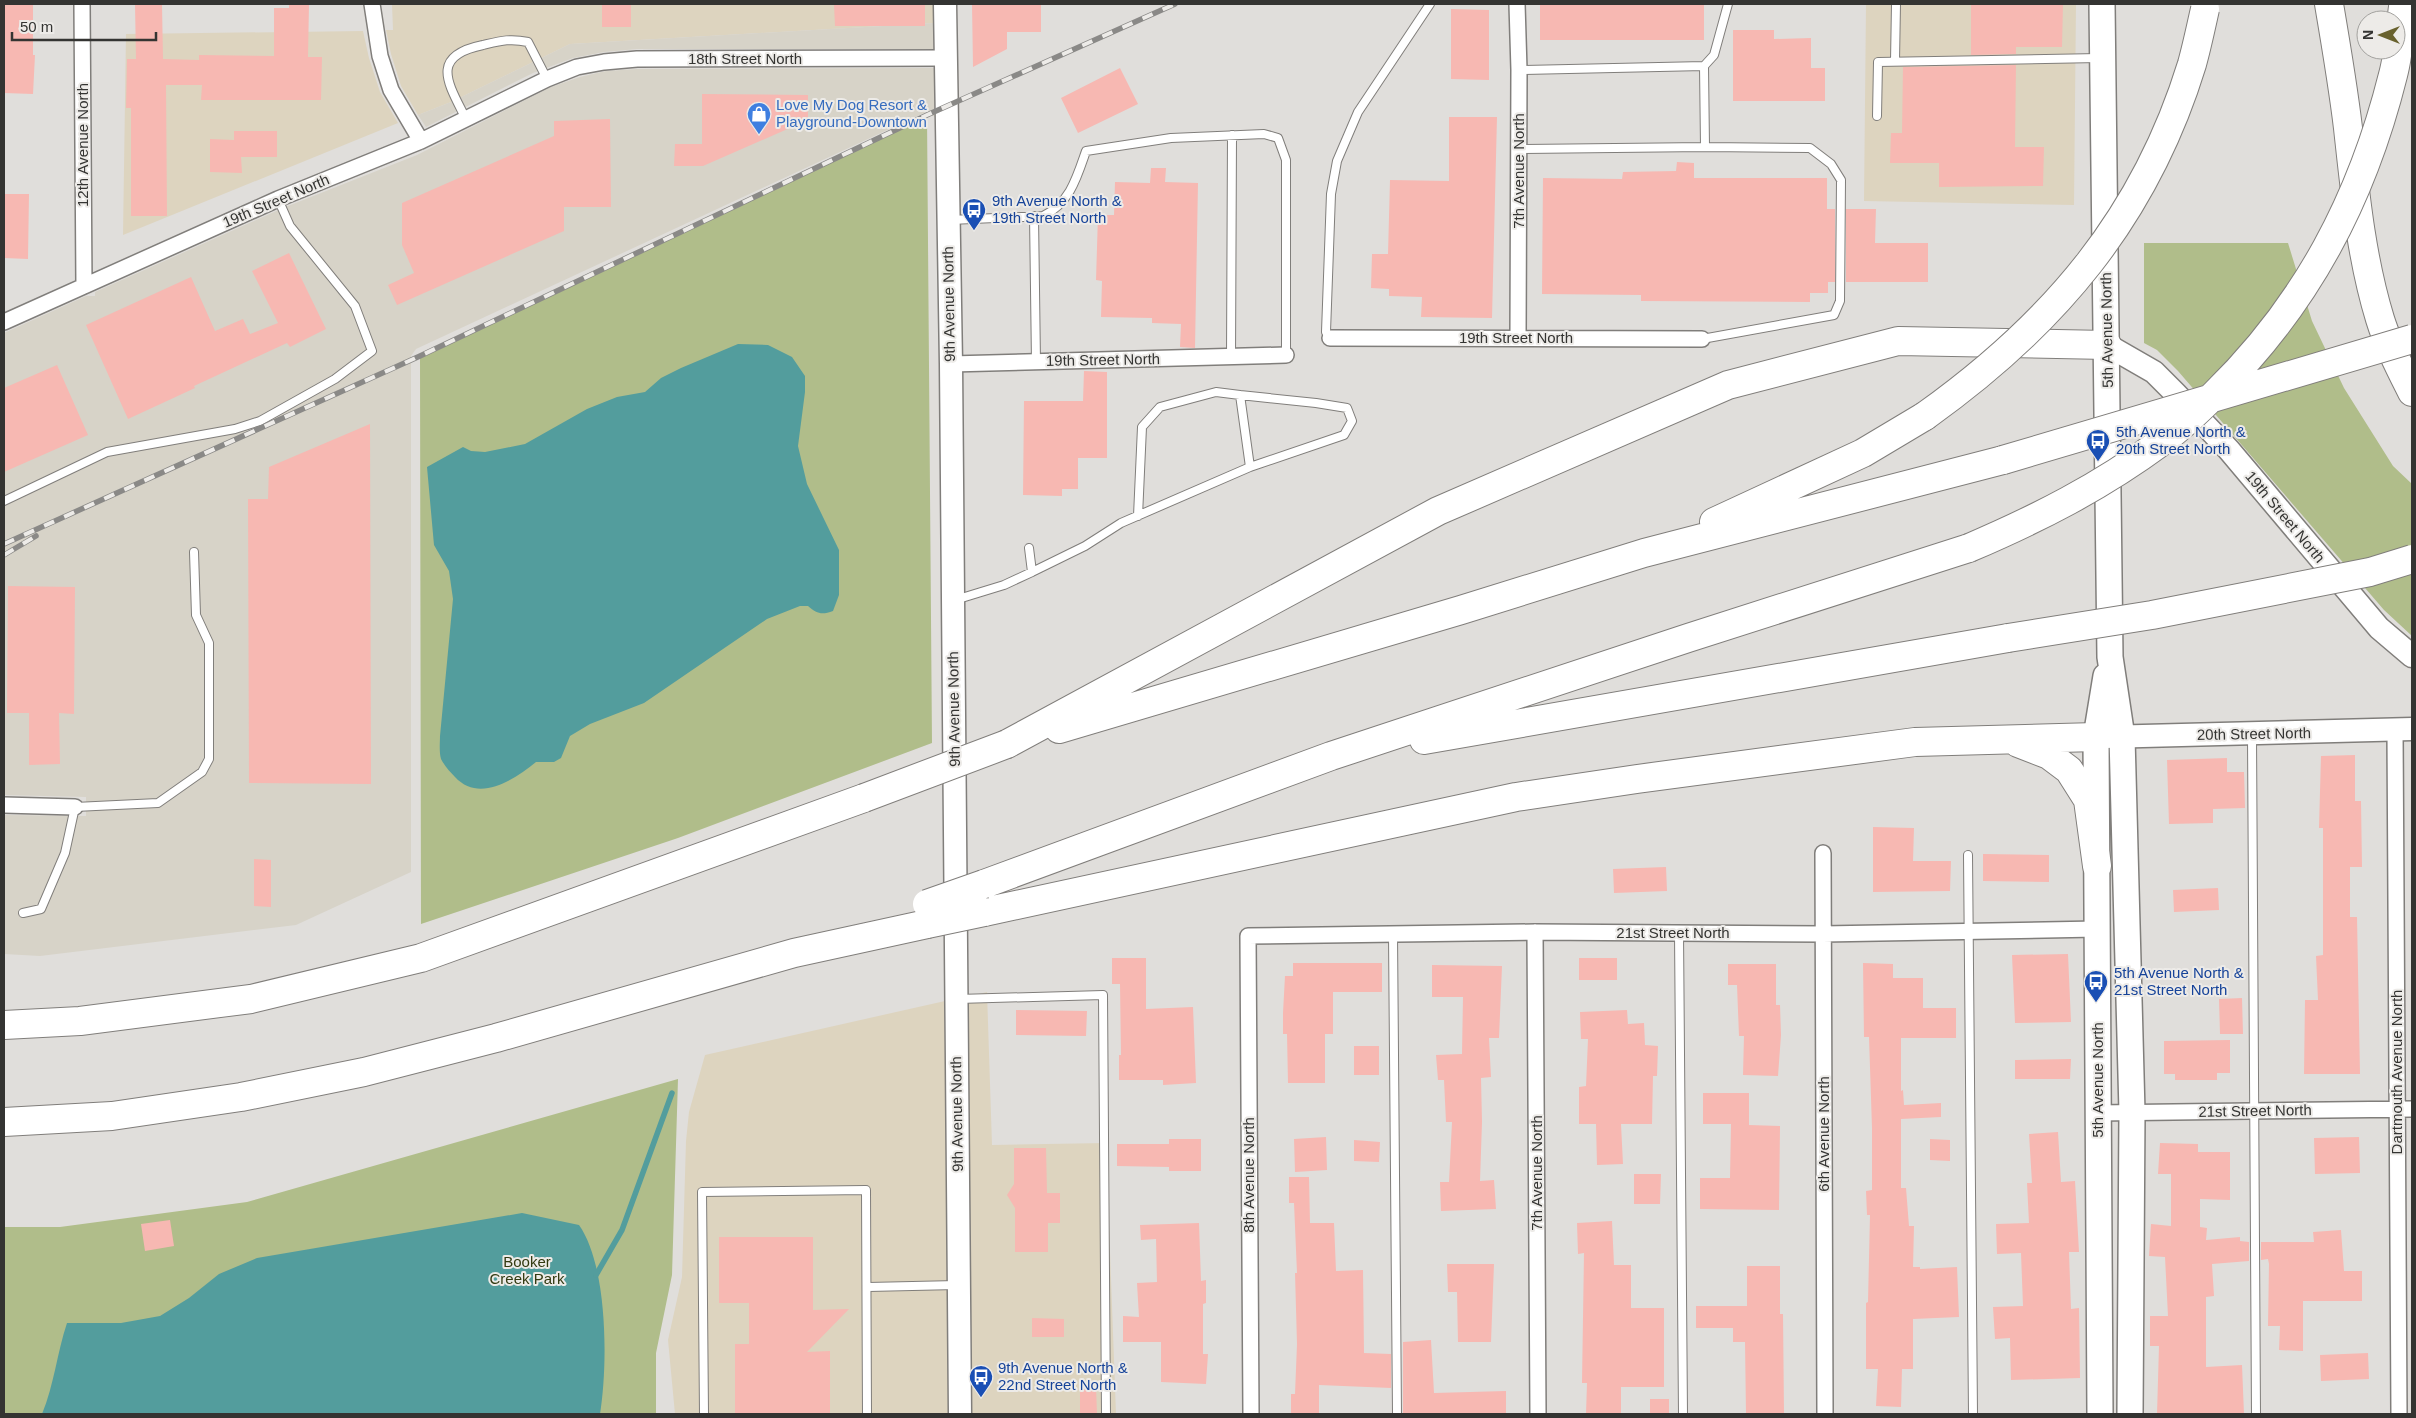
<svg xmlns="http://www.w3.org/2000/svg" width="2416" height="1418" font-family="Arial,sans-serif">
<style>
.commercial{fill:#ddd4bf}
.built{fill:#d7d3c8}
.green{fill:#b0bd8a}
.water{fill:#539d9d}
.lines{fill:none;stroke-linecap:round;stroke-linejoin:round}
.stream{stroke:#539d9d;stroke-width:5.5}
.building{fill:#f7b8b2}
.lane-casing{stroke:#807e7b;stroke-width:10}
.street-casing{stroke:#807e7b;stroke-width:18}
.secondary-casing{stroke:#807e7b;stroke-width:25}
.primary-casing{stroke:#807e7b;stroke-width:28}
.highway-casing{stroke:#807e7b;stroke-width:30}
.lane{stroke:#fff;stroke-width:8}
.street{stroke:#fff;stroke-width:15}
.secondary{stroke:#fff;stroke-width:22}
.primary{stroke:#fff;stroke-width:25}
.highway{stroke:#fff;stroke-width:28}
.rail-casing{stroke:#8a8987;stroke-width:5.5}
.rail{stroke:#edebe8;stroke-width:4;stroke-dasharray:11;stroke-linecap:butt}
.highway-bridge-casing{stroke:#807e7b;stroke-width:30;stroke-linecap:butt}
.highway-bridge{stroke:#fff;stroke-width:28}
.labels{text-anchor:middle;stroke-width:4;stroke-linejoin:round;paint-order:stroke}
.street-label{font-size:15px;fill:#343432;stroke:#edebe8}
.shop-label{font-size:15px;fill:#366cbe;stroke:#edebe8;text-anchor:start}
.transit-label{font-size:15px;fill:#164399;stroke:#edebe8;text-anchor:start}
.park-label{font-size:15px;fill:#323a11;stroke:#edebe8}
</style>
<rect width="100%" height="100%" fill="#e0dedb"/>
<path class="commercial" d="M392 4H934V23L570 44 451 102 418 115 401 86 391 54 386 30H393Z
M1866 4H2076L2074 205 1864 201Z
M363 31 369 58 380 92 398 123 123 235 126 34Z
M987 992 992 1145 1106 1143 1116 1414H971L967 997Z
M945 1001 949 1414H675L668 1340 682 1277 686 1141 689 1112 705 1055Z"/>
<path class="built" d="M934 23V49H637L604 52 573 58 533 73 426 127 418 115 451 102 570 44Z
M934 68 935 117 926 112 416 349 411 356V872L296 925 40 956 4 954V815L86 816V797L4 795V333L86 296H95V292L283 208 417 155 551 87 580 77 606 71 637 69Z"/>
<path class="green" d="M927 115 932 743 678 838 421 924 420 356Z
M2144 243H2288L2312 321 2344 388 2393 466 2412 484V636L2384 610 2178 371 2157 350 2144 343Z
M678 1079 672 1275 656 1353V1414H4V1227H60L247 1202Z"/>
<path class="water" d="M738 344 768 345 792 357 805 376V392L798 446 807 484 839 550V595L833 611C822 615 817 614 808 606H800L767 619 644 703 590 724 570 736 561 758 554 762H536C514 780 479 803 455 777 450 772 444 765 441 759 439 752 440 742 440 736L453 599 449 571 434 545 427 467 463 447 471 451 485 452 525 444 587 409 617 397 645 392 661 378 681 368Z
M522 1213 579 1225C608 1266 608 1365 600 1414H42C54 1385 57 1353 67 1323H121L160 1316 189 1298 219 1274 257 1258Z"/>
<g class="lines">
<path class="stream" d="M596 1275 622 1230 672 1093"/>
</g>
<path class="building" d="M4 4H33V55H35L33 94 4 93Z
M135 4H162L163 59 199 60V55L274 56V8H289V4H309L308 57H322L321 100H201L202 85H166L167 216H131V108H126L127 59H136Z
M602 4H631V27H602Z
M834 4H925V26H835Z
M972 4H1041V32H1007V49L973 67Z
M1540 4H1704V40H1540Z
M1971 4H2063L2062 47H2016V54L1971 55Z
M1451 9 1489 10V80L1451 79Z
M1733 30H1774V39L1811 38V68H1825V101H1733Z
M2016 65 2015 147H2044L2043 186 1939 187V163H1890L1891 133H1902L1903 67Z
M1120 68 1138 104 1078 133 1061 98Z
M702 94 808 95V120L703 166H674L675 144H702Z
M1449 117H1497L1492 318 1421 317 1422 297 1389 296V289L1371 288 1372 254H1388L1390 180 1449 181Z
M610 119 611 207H564V231L397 305 388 285 414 273 402 245V203L554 136V121Z
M234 131H277V157H241L242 173 210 172V139L234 140Z
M1677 162 1694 163V178H1827V209H1835V282H1828V293H1810V302L1641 301V295L1542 294 1543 178 1622 179 1623 172 1676 171Z
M1151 168H1166L1165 182 1198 183 1195 348 1180 347 1181 324 1152 323V318L1101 317 1102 281 1096 280 1098 215H1114L1115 182 1150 183Z
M4 194H29L28 259 4 258Z
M1846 209H1876L1875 243H1928V282H1846Z
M289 253 326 329 290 347 287 343 194 386 195 388 128 419 86 325 191 277 215 331 243 319 250 334 278 323 252 271Z
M57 365 88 435 4 472V388Z
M1084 371 1107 372V458H1078V489H1062V496L1023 495 1024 401H1083Z
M370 424 371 784 249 783 248 499H268L269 467Z
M8 586 75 587 74 714 59 713 60 764 29 765V713H7Z
M2355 755V801H2361L2362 867H2350V917H2357L2360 1074H2304L2305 1000H2318L2316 956 2323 955V828H2319L2321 756Z
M2227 758V772H2244L2245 808 2213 809V823L2169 824 2167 760Z
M1873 827 1914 828 1913 861H1951L1950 891 1873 892Z
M1983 854 2049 855V882L1983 881Z
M254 859 271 860V907L254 906Z
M1666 867 1667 891 1614 893 1613 869Z
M2218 888 2219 910 2174 912 2173 890Z
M2068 954 2071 1022 2015 1023 2012 955Z
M1112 958H1146V1009L1193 1007 1196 1083 1163 1085V1080H1119V1055H1121L1120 984H1112Z
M1579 958H1617V980H1579Z
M1293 963H1382V992H1333V1034H1325V1083H1288L1287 1034H1283V1013L1285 976H1293Z
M1863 963 1893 964V978H1923V1008H1956V1038H1901V1091L1903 1090 1904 1105 1941 1103V1117L1901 1119V1188H1906L1909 1226H1914L1913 1267H1920V1269L1957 1267 1959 1317 1913 1319V1369H1902L1901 1407 1876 1406 1878 1369H1866V1303L1868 1302 1870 1215H1867L1866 1191 1872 1190V1128L1869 1037H1864Z
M1728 964H1776V1005H1780L1781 1035 1778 1076 1743 1075 1744 1036H1739L1737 985H1728Z
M1432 965 1502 966 1499 1038H1489L1491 1077 1481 1078 1482 1122 1480 1181 1494 1180 1496 1209 1441 1211 1440 1182H1449L1452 1122H1446L1444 1080H1438L1436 1055 1462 1054 1463 997H1432Z
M2242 998 2243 1034H2220L2219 999Z
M1016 1010 1087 1011 1086 1036 1016 1035Z
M1627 1010 1628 1024 1644 1023 1645 1045 1658 1046 1657 1076H1653L1652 1124H1621L1623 1164 1597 1165 1596 1124H1579V1087L1586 1086 1588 1039H1581L1580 1012Z
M2230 1040V1073H2217V1080H2175V1074H2164V1041Z
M1354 1046H1379V1075H1354Z
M2071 1059 2070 1079H2015V1060Z
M1703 1093H1749V1125L1780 1126 1779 1210 1700 1209V1178H1730L1731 1124H1703Z
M2058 1132 2061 1182 2075 1181 2079 1252H2069L2071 1309 2079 1308 2080 1378 2011 1380 2010 1338 1995 1339 1993 1307 2023 1306 2021 1253 1997 1254 1996 1224 2029 1223 2027 1183H2032L2029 1134Z
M1326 1137 1327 1170 1295 1172 1294 1139Z
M2359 1137 2360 1173 2315 1174 2314 1138Z
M1169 1139H1201V1171H1169V1167L1117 1166V1144H1169Z
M1930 1139 1950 1140V1161L1930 1160Z
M1354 1140 1380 1142 1379 1162 1354 1161Z
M2160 1143 2198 1144V1152H2230V1200L2200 1199V1227L2207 1228 2206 1240 2240 1237V1241L2249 1242V1261L2212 1264 2214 1296 2206 1297V1367L2242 1365 2244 1414H2157L2159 1346H2150V1316H2168L2165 1257 2149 1256 2151 1224 2171 1226V1174H2158Z
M1014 1148H1046L1047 1193H1060V1223H1048V1252H1015V1208L1007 1195 1014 1184Z
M1634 1174H1661L1660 1204H1634Z
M1289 1177H1309L1310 1223H1334L1336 1271 1363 1270 1364 1353 1391 1354V1388L1319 1385V1414H1291V1394H1295L1297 1344 1295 1273H1297L1294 1203H1289Z
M170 1220 174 1246 145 1251 141 1224Z
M1612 1221 1614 1265H1631V1308H1664V1387H1621V1414H1586L1587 1383H1582L1584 1253 1578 1254 1577 1223Z
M1199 1223 1201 1281 1206 1280V1303L1203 1304V1354H1208L1206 1384 1161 1382V1342H1123V1316L1139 1317 1137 1283 1157 1282 1156 1239 1141 1240 1140 1225Z
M2341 1230 2344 1271H2362V1301H2303V1351L2279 1350 2280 1326H2268L2269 1264 2268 1259 2261 1260V1242H2314L2313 1232Z
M719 1237H813V1310L849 1309 807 1352 830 1351V1414L735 1413V1344H749V1303H719Z
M1447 1264H1494L1491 1342H1458L1457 1292H1448Z
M1747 1266H1780V1314H1783L1784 1414H1746L1745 1342H1733V1328H1696V1306H1747Z
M1032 1318 1064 1319V1337H1032Z
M1431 1340 1434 1393 1506 1391V1414H1403V1342Z
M2368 1353 2369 1379 2321 1381 2320 1355Z
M1096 1387 1097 1414H1080V1388Z
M1650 1399H1669V1414H1650Z"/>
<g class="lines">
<g class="lane-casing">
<path id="lane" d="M1895 61 1896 4
M1519 70 1704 66
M1877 116 1878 62 2099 58
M466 119C448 83 429 56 483 45 500 41 510 38 528 42L547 79
M1519 149 1705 147
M1034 216 1036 362
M950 220 1043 216C1070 203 1077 177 1086 151L1171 138 1264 134 1278 138 1286 160V355
M1330 338 1326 332 1331 194 1337 161 1358 112 1430 4
M1702 339 1834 315 1840 301 1841 180 1831 164 1810 148 1705 147 1704 66 1714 55 1728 4
M1231 358 1232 135
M1240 395 1316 403 1347 408 1352 421 1344 435 1250 467
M4 501 107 452 235 429 260 421 335 379 372 351 355 306 290 226 278 199
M1032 572 1085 546 1121 523 1250 467 1240 395 1216 392 1160 407 1142 427 1138 516
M955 600 1004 585 1032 572 1029 548
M2252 736 2256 1414
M1968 855 1973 1414
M23 913 41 909 65 853 75 807 158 803 202 772 209 759V643L196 615 194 552
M1679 933 1683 1414
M1393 934 1397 1414
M958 999 1103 995 1106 1414
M868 1287 957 1285
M704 1414 702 1192 866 1190 867 1414"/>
</g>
<g class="street-casing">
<path id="street" d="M82 4 84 286
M372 4 380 56 391 90 421 141
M1517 4 1519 70 1518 338
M4 322 278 199 421 141 547 79 577 67 604 62 637 59 945 58
M1330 338 1702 339
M951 364 1286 355
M2395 730 2399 1414
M4 805 75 807
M1823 853 1825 1414
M1535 932 1538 1414
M2098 1113 2412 1109
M1251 1414 1248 936 1535 932 1823 934 2097 929"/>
</g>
<g class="secondary-casing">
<path id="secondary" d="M945 4 951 364 960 1414
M2107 345 2154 372 2176 394 2229 450 2379 628 2412 656
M2104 737 2412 729"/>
</g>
<g class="primary-casing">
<path id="primary" d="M2102 4 2110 657 2122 737 2132 1112 2130 1414
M2100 1414 2096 737 2106 676"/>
</g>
<g class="highway-casing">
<path id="highway" d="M2329 4C2336 45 2343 86 2348 128 2355 192 2361 257 2380 319 2388 345 2400 368 2412 392
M1714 522 1863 453 1925 416
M1059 729 1461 610 1644 553 2003 460
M1424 740 2008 638
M2018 743 2049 755 2069 770 2088 800 2097 866
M1007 744 1438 511 1728 385 1898 341 2107 345
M984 884 1331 756 1688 638 1969 548
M984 912 1516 797 1637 779 1915 742 2096 737
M4 1025 80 1021 251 999 421 958 864 798
M4 1122 112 1116 241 1097 364 1072 496 1038 794 953 927 924"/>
</g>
<use href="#lane" class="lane"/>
<use href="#street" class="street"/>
<use href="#secondary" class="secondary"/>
<use href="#primary" class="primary"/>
<use href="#highway" class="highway"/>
<g class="rail-casing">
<path id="rail" d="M4 544 420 356 927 115 1175 4
M4 555 36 536"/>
</g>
<use href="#rail" class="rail"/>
<g class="highway-bridge-casing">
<path id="highway-bridge" d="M1925 416C2054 324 2145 217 2192 64 2197 46 2201 27 2205 9
M2003 460 2412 339
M1969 548C2039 518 2100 487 2161 442 2180 428 2198 411 2215 394 2307 304 2362 199 2393 75 2399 53 2400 29 2403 7
M2008 638 2152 615 2370 572 2412 559
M864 798 1007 744
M927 904 984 884
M927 924 984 912"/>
</g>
<use href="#highway-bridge" class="highway-bridge"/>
</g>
<defs>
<g id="shop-pin" transform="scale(1.25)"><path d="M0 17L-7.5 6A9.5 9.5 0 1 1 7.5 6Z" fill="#3f7fe0" stroke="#edebe8"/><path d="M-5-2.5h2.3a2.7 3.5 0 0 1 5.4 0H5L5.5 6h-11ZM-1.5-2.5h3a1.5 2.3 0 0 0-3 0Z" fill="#fff"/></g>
<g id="bus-pin" transform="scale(1.25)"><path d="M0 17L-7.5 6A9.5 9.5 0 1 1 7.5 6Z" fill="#1a4fb4" stroke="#edebe8"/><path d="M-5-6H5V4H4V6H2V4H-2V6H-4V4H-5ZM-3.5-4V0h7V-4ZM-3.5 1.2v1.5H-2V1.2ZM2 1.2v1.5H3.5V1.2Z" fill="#fff"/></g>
</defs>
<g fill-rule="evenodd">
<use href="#shop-pin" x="759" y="114"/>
<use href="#bus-pin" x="974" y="210"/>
<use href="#bus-pin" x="2098" y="441"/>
<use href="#bus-pin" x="2096" y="982"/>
<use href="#bus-pin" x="981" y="1377"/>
</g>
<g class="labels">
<g class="street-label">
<text x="745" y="64">18th Street North</text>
<text transform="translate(83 145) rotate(-90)" y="5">12th Avenue North</text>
<text transform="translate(1519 171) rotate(-90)" y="5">7th Avenue North</text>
<text transform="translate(276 201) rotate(-23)" y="5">19th Street North</text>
<text transform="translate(949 304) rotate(-91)" y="5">9th Avenue North</text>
<text transform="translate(2107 330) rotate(-91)" y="5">5th Avenue North</text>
<text x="1516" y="343">19th Street North</text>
<text transform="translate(1103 360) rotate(-1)" y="5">19th Street North</text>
<text transform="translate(2285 517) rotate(50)" y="5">19th Street North</text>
<text transform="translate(954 709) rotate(-91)" y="5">9th Avenue North</text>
<text transform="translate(2254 734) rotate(-1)" y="5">20th Street North</text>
<text x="1673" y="938">21st Street North</text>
<text transform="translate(2397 1072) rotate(-90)" y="5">Dartmouth Avenue North</text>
<text transform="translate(2098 1080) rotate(-90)" y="5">5th Avenue North</text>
<text transform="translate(2255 1111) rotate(-1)" y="5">21st Street North</text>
<text transform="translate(957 1114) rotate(-91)" y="5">9th Avenue North</text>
<text transform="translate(1824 1134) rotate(-90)" y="5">6th Avenue North</text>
<text transform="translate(1537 1173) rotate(-90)" y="5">7th Avenue North</text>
<text transform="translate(1249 1175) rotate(-90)" y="5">8th Avenue North</text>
</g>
<g class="shop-label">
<text x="776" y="110">Love My Dog Resort &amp;<tspan x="776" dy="17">Playground-Downtown</tspan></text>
</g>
<g class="transit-label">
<text x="992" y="206">9th Avenue North &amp;<tspan x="992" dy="17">19th Street North</tspan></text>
<text x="2116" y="437">5th Avenue North &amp;<tspan x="2116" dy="17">20th Street North</tspan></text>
<text x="2114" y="978">5th Avenue North &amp;<tspan x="2114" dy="17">21st Street North</tspan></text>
<text x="998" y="1373">9th Avenue North &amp;<tspan x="998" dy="17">22nd Street North</tspan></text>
</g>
<g class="park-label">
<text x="527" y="1267">Booker<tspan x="527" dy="17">Creek Park</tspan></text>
</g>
</g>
<rect width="2416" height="1418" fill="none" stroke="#343432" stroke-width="10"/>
<g transform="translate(2381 35) rotate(270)"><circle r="24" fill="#edebe8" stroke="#a3a29f"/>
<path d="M0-4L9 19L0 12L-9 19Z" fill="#68612d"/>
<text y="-8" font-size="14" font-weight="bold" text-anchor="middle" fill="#343432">N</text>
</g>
<path d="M12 32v8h144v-8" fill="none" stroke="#343432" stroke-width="2.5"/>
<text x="20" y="32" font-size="15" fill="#343432" stroke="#edebe8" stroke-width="4" paint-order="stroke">50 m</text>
</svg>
